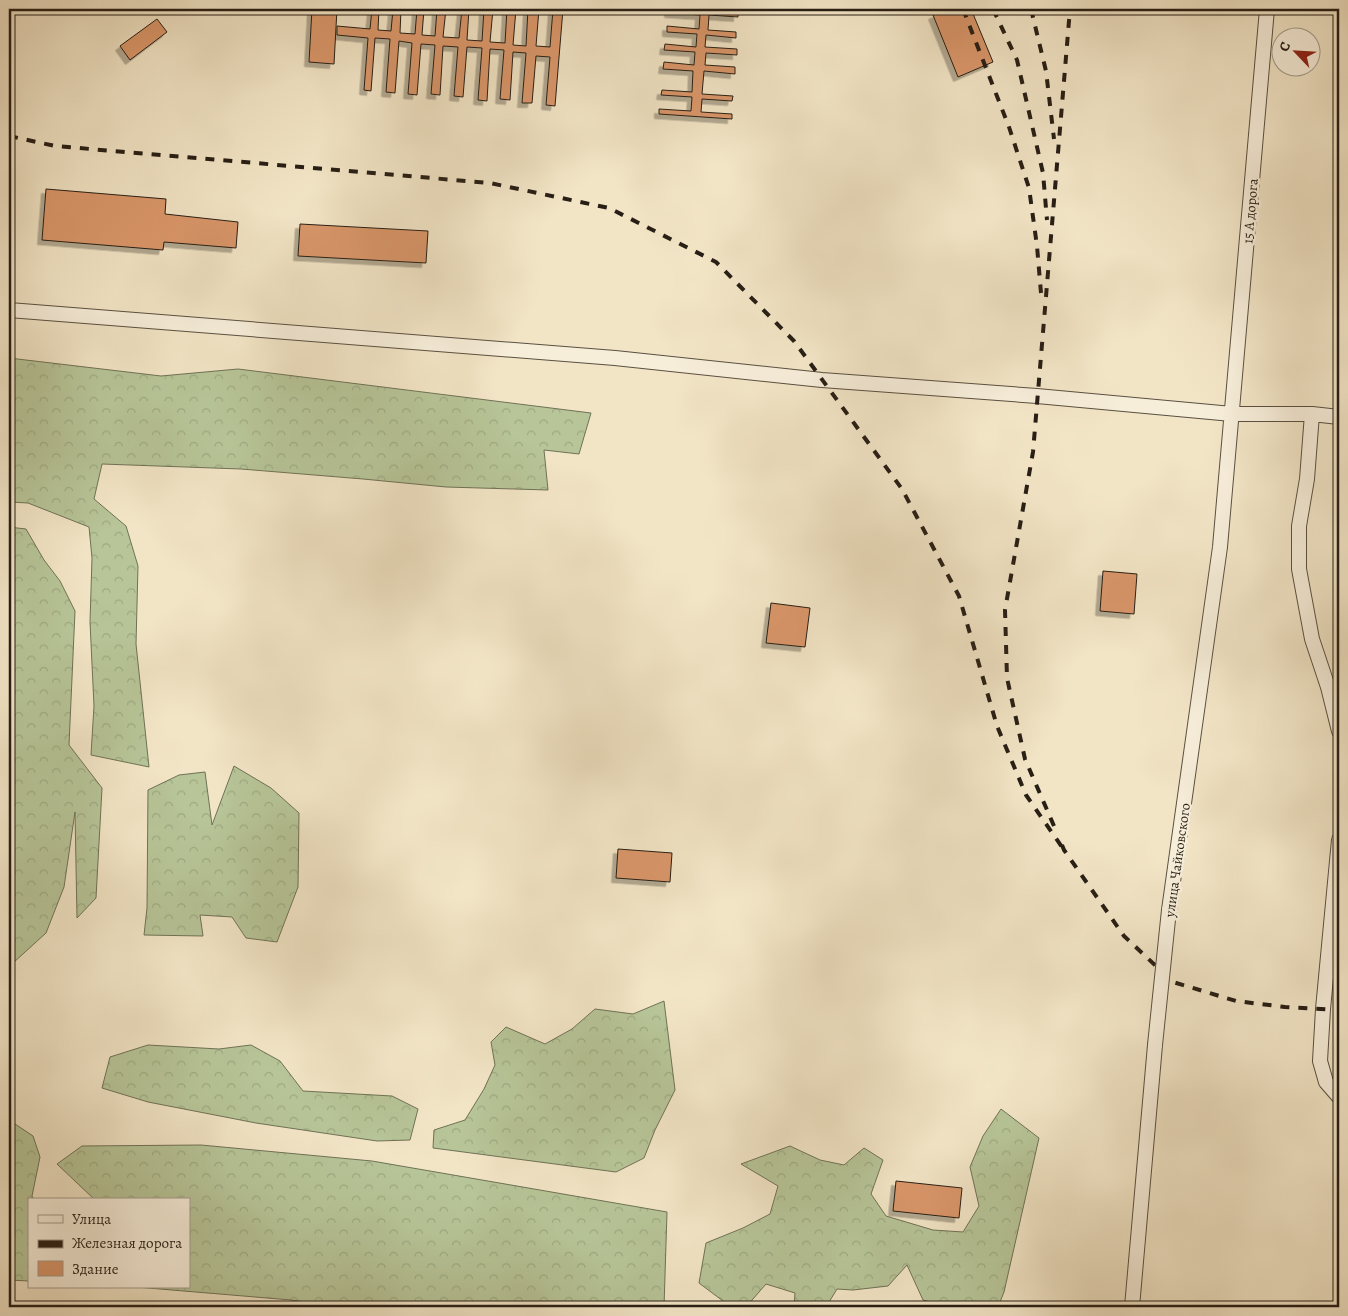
<svg xmlns="http://www.w3.org/2000/svg" width="1348" height="1316" font-family="Alegreya,serif">
<style>
.forest{fill:url(#forest-crowns);stroke:#6f7256}
.building{fill:#da976b;stroke:#271e15;filter:url(#shadow)}
.lines{fill:none;stroke-linecap:round;stroke-linejoin:round}
.minor-casing{stroke:#5a5041;stroke-width:16}
.minor{stroke:#f7eeda;stroke-width:14}
.rail{stroke:#271e15;stroke-width:4;stroke-dasharray:9 9;stroke-linecap:butt}
.minor-bridge-casing{stroke:#5a5041;stroke-width:16;stroke-linecap:butt}
.minor-bridge{stroke:#f7eeda;stroke-width:14}
.labels{text-anchor:middle;stroke-width:5;stroke-linejoin:round;paint-order:stroke}
.street-label{font-size:14px;fill:#271e15;stroke:#f7eeda}
</style>
<defs>
<pattern id="forest-crowns" width="20" height="18" patternUnits="userSpaceOnUse" patternTransform="scale(1.25)"><rect width="20" height="18" fill="#b7c598"/><path d="M2 6a3 3 0 1 1 6 0M12 15a3 3 0 1 1 6 0" fill="none" stroke="#9da982"/></pattern>
<filter id="shadow"><feDropShadow dx="-4.5" dy="4.5" stdDeviation="0" flood-color="#0004"/></filter>
</defs>
<rect width="100%" height="100%" fill="#f2e5c6"/>
<filter id="stains"><feTurbulence type="fractalNoise" baseFrequency=".004" numOctaves="4"/><feColorMatrix values="0 0 0 0 .2 0 0 0 0 .09 0 0 0 0 .02 0 0 0 .5 -.17"/></filter>
<radialGradient id="worn" r=".72"><stop offset=".6" stop-color="#630" stop-opacity="0"/><stop offset="1" stop-color="#630" stop-opacity=".3"/></radialGradient>
<path class="forest" d="M9 358 161 376 238 369 591 413 579 454 544 450 548 490 446 487 363 479 241 469 102 464 94 499 126 526 138 566 136 644 149 767 91 755 94 706 90 622 92 558 89 527 28 503 9 502Z
M9 527 26 529 44 560 60 581 75 611 69 745 102 788 96 898 77 918 75 812 64 887 46 933 13 963H9Z
M234 766 271 788 299 813 298 887 277 942 246 938 232 917 200 915 203 936 144 935 147 908 148 790 179 775 205 772 212 825Z
M664 1001 675 1090 655 1130 644 1158 616 1172 433 1148 434 1130 465 1120 484 1089 495 1065 491 1042 506 1027 545 1044 572 1029 595 1009 633 1014Z
M148 1045 219 1049 251 1045 280 1061 303 1091 392 1096 418 1109 410 1140 377 1141 256 1123 148 1102 102 1088 110 1057Z
M1001 1109 1039 1138 1004 1292 998 1307H948L923 1300 907 1265 888 1286 853 1290 837 1289 826 1307H794L795 1293 766 1284 746 1307H731L699 1283 706 1243 743 1228 770 1214 778 1186 741 1164 790 1146 820 1160 844 1165 864 1148 883 1160 871 1194 886 1216 933 1230 963 1232 979 1206 970 1167 983 1136Z
M9 1120 33 1136 40 1157 32 1196 34 1200H29V1281L9 1280Z
M201 1145 372 1161 667 1212 664 1307H340L291 1300 136 1287H189V1200H95L57 1164 82 1146Z"/>
<path class="building" d="M312 9H337L334 64 309 62Z
M372 9H379L378 30 391 31 393 9H401L400 33 415 34 417 9H424L422 35 435 36 437 9H446L443 37 459 38 462 9H469L467 40 482 41 484 9H493L490 42 505 43 507 9H516L513 45 526 46 528 9H539L536 46 550 47 553 9H563L555 106 546 105 550 57 536 56 532 103H522L526 53 513 52 510 100 500 99 504 50 490 49 487 101 478 100 482 48 467 47 463 97 454 96 458 47 443 46 440 95 431 94 435 45 421 44 417 95 408 94 412 43 399 41 395 93 386 92 390 39 375 38 371 91 364 90 368 38 337 35V26L370 29Z
M669 9H719L738 10V17L709 15 708 30 736 32V38L706 35 705 47 737 49V55L706 53 705 65 735 67V74L704 71 702 94 733 96 732 101 702 99 701 112 732 114V119L659 114V109L691 111 692 97 661 95 662 90 692 92 693 71 663 69 664 62 694 65 695 52 664 50 665 44 696 47 697 34 667 32V26L699 29 700 15 669 13Z
M947 9H971L993 62 958 77 933 15Z
M157 19 167 32 130 60 120 46Z
M46 189 166 199 165 214 238 222 236 248 164 242 163 250 42 240Z
M300 224 428 231 426 263 298 256Z
M1103 571 1137 574 1134 614 1100 611Z
M771 603 810 608 805 647 766 643Z
M618 849 672 853 670 882 616 878Z
M896 1181 962 1188 959 1218 893 1211Z"/>
<g class="lines">
<g class="minor-casing">
<path id="minor" d="M9 310 615 358 822 380 1037 396 1232 414H1312L1339 417
M1312 414 1307 479 1299 526V569L1312 639 1328 687 1339 731
M1339 840 1323 1009 1320 1061 1326 1082 1339 1097
M1169 910 1220 547 1267 9
M1132 1307 1155 1045"/>
</g>
<use href="#minor" class="minor"/>
<path class="rail" d="M963 9 1009 127 1029 188 1037 246 1041 293
M993 9 1017 60 1043 173 1047 220
M1031 9 1046 71 1054 139
M9 136 55 146 490 183 609 208 716 262 794 341 902 489 959 596 997 726 1026 795 1064 850
M1339 331V393
M1054 826 1025 759 1007 678 1005 610 1033 452 1070 9
M1062 845 1064 850 1124 936 1173 982 1236 1001 1285 1007 1339 1010"/>
<g class="minor-bridge-casing">
<path id="minor-bridge" d="M1155 1045 1169 910"/>
</g>
<use href="#minor-bridge" class="minor-bridge"/>
</g>
<g class="labels">
<g class="street-label">
<text transform="translate(1250 211) rotate(-85)" y="5">15 А дорога</text>
<text transform="translate(1177 860) rotate(-82)" y="5">улица Чайковского</text>
</g>
</g>
<rect width="1348" height="1316" fill="none" stroke="#f2e5c6" stroke-width="30"/>
<rect x="10" y="10" width="1328" height="1296" fill="none" stroke="#271e15" stroke-width="2.5"/>
<rect x="15" y="15" width="1318" height="1286" fill="none" stroke="#271e15"/>
<rect x="28" y="1198" width="162" height="90" fill="#f7eeda" stroke="#a49b8b"/>
<rect x="38" y="1215" width="25" height="8" fill="#f7eeda" stroke="#a49b8b"/>
<text x="72" y="1224" font-size="15" fill="#271e15">Улица</text>
<rect x="38" y="1240" width="25" height="8" fill="#271e15" stroke="#a49b8b"/>
<text x="72" y="1248" font-size="15" fill="#271e15">Железная дорога</text>
<rect x="38" y="1261" width="25" height="15" fill="#da976b" stroke="#a49b8b"/>
<text x="72" y="1274" font-size="15" fill="#271e15">Здание</text>
<g transform="translate(1296 52) rotate(295)"><circle r="24" fill="#f7eeda" stroke="#a49b8b"/>
<path d="M0-4L9 19L0 12L-9 19Z" fill="#8f2418"/>
<text y="-8" font-size="14" font-weight="bold" text-anchor="middle" fill="#271e15">С</text>
</g>
<rect width="100%" height="100%" filter="url(#stains)"/>
<rect width="100%" height="100%" fill="url(#worn)"/>
</svg>
